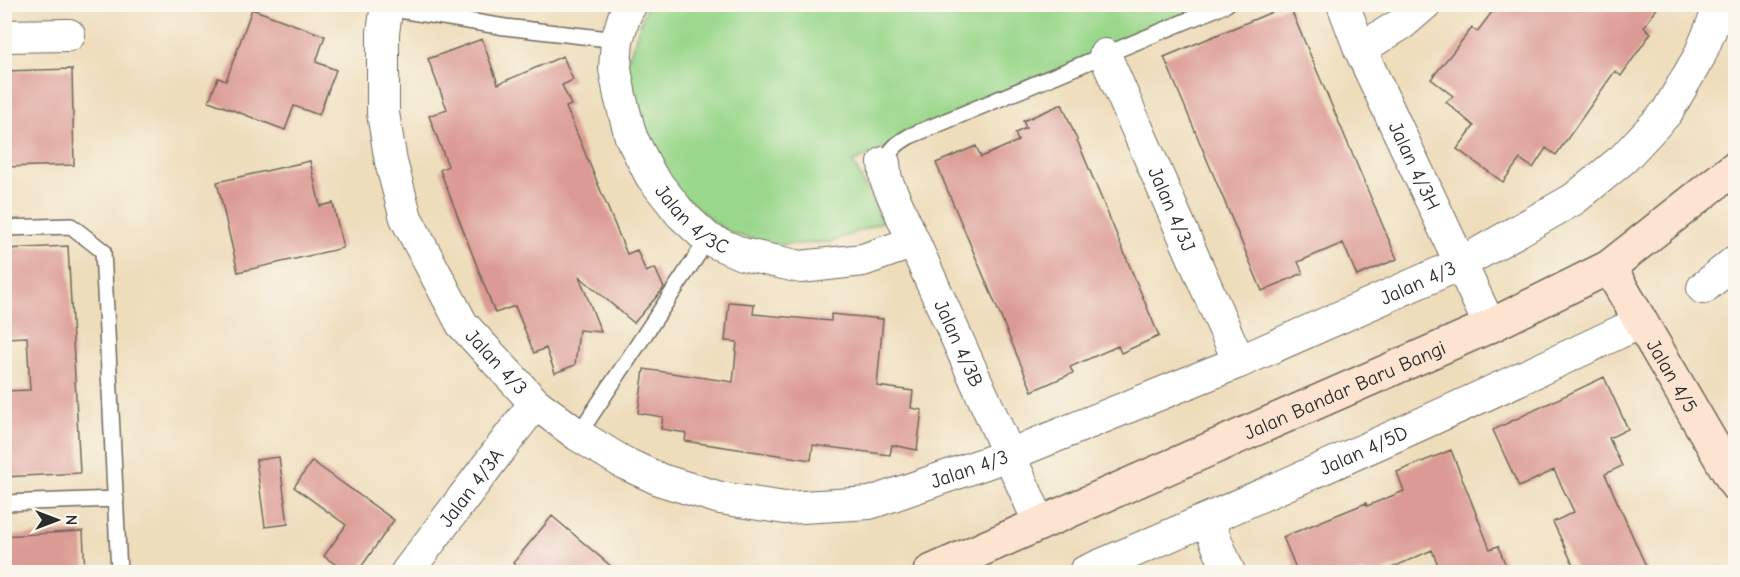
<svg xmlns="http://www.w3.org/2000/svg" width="1740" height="577" font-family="'Comic Neue',sans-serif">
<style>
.green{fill:#99d78b;stroke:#62815b;stroke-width:1.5}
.building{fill:#db9b94}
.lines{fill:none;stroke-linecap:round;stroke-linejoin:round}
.lane-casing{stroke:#6f695d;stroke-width:18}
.street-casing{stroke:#6f695d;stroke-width:34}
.secondary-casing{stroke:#6f695d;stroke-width:36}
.lane{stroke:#fff;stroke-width:15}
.street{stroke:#fff;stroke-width:32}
.secondary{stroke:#fde4d0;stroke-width:33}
.labels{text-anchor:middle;stroke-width:6;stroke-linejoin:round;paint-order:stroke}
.street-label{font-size:20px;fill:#2b2b2b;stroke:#fbf7ec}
</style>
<rect width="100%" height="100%" fill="#fbf7ec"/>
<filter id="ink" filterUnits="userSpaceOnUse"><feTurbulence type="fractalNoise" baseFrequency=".0167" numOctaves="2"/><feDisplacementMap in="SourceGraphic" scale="12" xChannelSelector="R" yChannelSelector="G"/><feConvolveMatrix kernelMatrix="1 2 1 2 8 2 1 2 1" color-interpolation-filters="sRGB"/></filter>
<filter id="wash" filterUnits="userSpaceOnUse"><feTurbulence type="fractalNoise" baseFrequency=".008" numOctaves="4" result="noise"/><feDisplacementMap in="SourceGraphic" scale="24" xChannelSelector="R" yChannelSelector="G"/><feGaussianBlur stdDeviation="1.35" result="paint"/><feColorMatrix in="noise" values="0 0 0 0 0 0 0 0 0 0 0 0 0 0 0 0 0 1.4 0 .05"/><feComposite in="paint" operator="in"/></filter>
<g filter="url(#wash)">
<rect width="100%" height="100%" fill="#edb"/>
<path class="green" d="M647 5H1216L853 162 882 222 830 242 773 245 727 232 674 190 641 131 627 63Z"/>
<g id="blocks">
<path class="building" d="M1498 4H1660L1644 27 1651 33 1621 76 1615 71 1556 155 1546 148 1533 168 1520 159 1503 182 1457 149 1474 126 1446 102 1453 96 1431 79 1472 28 1477 32Z
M1289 5 1397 259 1357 276 1343 243 1298 262 1303 273 1262 291 1164 57Z
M252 9 325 36 316 62 336 70 319 115 294 106 285 130 209 101 218 78 226 81Z
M482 39 498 84 563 56 573 80 562 85 571 105 566 107 627 254 637 250 646 272 655 268 664 288 634 323 579 276 601 332 579 330 575 365 555 373 546 348 534 353 515 306 495 313 440 170 448 166 429 116 447 109 428 59Z
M72 69 74 165 4 167V71Z
M1062 104 1159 336 1121 353 1118 346 1070 367 1073 373 1032 391 936 163 976 146 981 157 1018 141 1015 133 1026 128 1023 121Z
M310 161 320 206 333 203 343 248 238 272 217 182Z
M68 246 80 473 4 477V391L30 390 27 337 4 338V249Z
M729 302 754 304 753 314 831 321V314L883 319 877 386 913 391 911 408 922 410 917 450 892 445 890 455 813 445 811 460 685 441 686 433 661 429 663 417 638 413 644 369 733 382 737 342 725 341Z
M1604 377 1628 429 1609 438 1622 466 1605 474 1649 573H1577L1553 522 1574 512 1554 470 1519 487 1493 430Z
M1451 450 1490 549 1498 546 1509 573H1441L1432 550 1380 573H1298L1283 537 1366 503 1367 506 1404 491 1397 472Z
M279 457 288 524 265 527 256 460Z
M312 461 394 520 357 573H347L324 556 346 525 294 487Z
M552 516 619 573H524L513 563Z
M83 531 85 573H4V536Z"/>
</g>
</g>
<g filter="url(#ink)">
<use href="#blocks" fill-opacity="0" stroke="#6f695d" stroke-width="1.5"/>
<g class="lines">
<g class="lane-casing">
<path id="lane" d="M387 8 505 27 617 40
M884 163C891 149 897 143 910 136L1227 4
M4 228 71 226 103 251 119 572
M578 435 708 239
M4 503 116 499"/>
</g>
<g class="street-casing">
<g id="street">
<path id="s1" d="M387 4 383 33V113L391 162 406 218 462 324 535 403 578 435 624 463 661 480 720 498 785 508 870 503 1009 455 1239 362 1460 264 1574 199 1623 159 1667 112 1699 57 1721 4"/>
<path id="s2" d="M631 4 624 17 617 40 615 69 620 96 631 137 651 176 681 214 708 239 742 254 801 267 863 260 914 242"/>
<path id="s3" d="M1343 4 1360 49 1490 326"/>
<path d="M4 36 69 35"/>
<path d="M1360 49 1403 23 1425 4"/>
<path id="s4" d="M1105 55 1239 362"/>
<path id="s5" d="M884 163 886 180 1040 524"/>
<path d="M1703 288 1736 261"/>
<path d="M1207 520 1229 572"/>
<path id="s6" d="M407 572 535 403"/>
<path id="s7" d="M1085 572C1272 492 1458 409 1641 322"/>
</g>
</g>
<g class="secondary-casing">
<g id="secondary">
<path id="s8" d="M1609 267 1736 485"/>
<path id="s9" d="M930 572 1490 326 1609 267 1736 167"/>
</g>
</g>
<use href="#lane" class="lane"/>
<use href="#street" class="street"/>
<use href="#secondary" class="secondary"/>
</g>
</g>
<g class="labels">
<g class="street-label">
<text dy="7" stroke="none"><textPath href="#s3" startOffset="177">Jalan 4/3H</textPath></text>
<text dy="7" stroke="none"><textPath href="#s4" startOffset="168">Jalan 4/3J</textPath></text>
<text dy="7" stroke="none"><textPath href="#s2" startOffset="242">Jalan 4/3C</textPath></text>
<text dy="7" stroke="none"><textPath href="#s1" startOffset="1396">Jalan 4/3</textPath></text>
<text dy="7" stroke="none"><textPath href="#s5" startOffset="196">Jalan 4/3B</textPath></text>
<text dy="7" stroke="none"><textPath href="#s1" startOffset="388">Jalan 4/3</textPath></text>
<text dy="7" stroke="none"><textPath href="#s8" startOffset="126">Jalan 4/5</textPath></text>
<text dy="7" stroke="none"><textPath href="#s9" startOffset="453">Jalan Bandar Baru Bangi</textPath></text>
<text dy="7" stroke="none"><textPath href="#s7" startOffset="304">Jalan 4/5D</textPath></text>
<text dy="7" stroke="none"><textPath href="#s1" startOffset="910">Jalan 4/3</textPath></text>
<text dy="7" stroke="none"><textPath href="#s6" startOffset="106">Jalan 4/3A</textPath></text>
</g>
</g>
<rect width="1740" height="577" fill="none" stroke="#fbf7ec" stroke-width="24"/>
<g transform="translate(57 520) rotate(90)" stroke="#fbf7ec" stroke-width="4.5" paint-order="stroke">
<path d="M0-4.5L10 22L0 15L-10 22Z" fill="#2b2b2b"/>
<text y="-9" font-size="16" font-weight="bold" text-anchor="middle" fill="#2b2b2b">N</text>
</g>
</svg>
